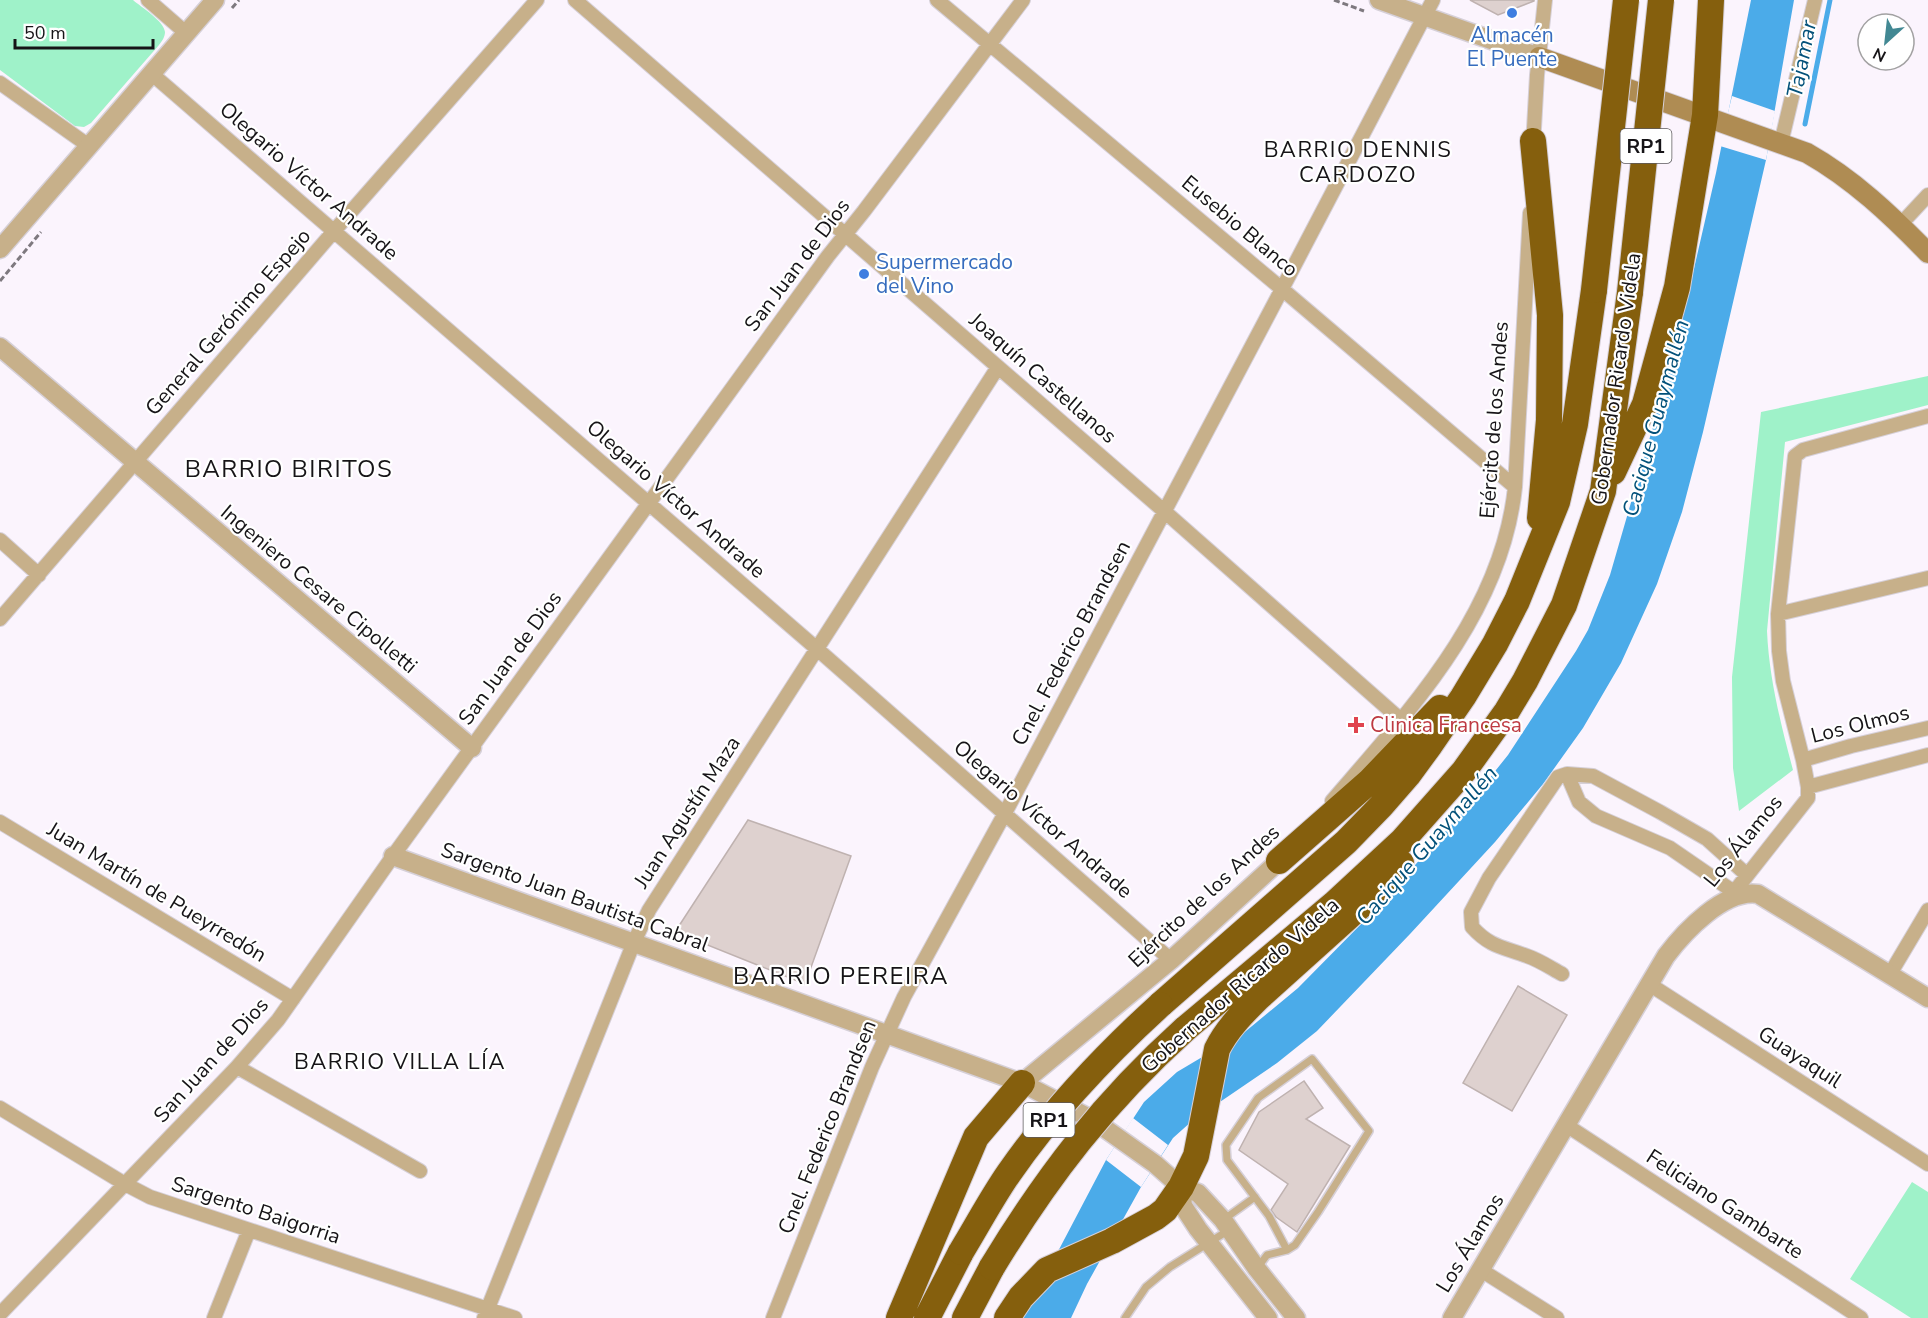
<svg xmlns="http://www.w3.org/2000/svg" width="1928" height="1318" font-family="'Nunito Sans',sans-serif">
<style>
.green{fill:#9ff2c9}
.water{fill:#4babe9}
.pier{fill:#fbf4fd}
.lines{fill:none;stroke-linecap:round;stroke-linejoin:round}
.stream{stroke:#4babe9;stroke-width:5}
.building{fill:#ded1cf;stroke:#bfb2b0;stroke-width:1.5}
.service-casing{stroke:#d6d0d8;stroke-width:10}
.minor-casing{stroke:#d6d0d8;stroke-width:16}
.tertiary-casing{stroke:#d6d0d8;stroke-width:21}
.secondary-casing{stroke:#d6d0d8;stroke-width:22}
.motorway-casing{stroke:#d6d0d8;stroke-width:28}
.path{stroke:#7e797f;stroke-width:3;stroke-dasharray:6 3;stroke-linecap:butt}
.service{stroke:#c7b08a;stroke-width:7}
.minor{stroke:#c7b08a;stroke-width:14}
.tertiary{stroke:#c7b08a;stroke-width:18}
.secondary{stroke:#af8c53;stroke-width:20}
.motorway{stroke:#855f0d;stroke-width:26}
.motorway-bridge-casing{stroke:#d6d0d8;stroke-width:28;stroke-linecap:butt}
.motorway-bridge{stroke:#855f0d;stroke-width:26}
.shop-dot{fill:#3f7fe0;stroke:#fff;stroke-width:2}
.health-dot{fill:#e0444e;stroke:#fff;stroke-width:2}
.labels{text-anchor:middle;stroke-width:4.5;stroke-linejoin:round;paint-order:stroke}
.shield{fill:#fff;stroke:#5c5a5d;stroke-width:1.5}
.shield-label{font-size:20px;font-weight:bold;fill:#161417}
.shop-label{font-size:21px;fill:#366cbe;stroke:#fff}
.street-label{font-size:21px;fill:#161417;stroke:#fff}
.health-label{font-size:21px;fill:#be3a42;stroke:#fff;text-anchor:start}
.water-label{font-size:22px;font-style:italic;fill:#03517a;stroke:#fff}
.neighbourhood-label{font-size:22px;letter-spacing:1.5px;fill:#161417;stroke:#fff}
.quarter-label{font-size:24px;letter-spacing:1.5px;fill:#161417;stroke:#fff}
</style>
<rect width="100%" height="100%" fill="#fbf4fd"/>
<path class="green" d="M0 0H133C141 7 164 21 165 32 165 37 162 41 159 45L91 123 84 127 75 126 0 70Z
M1928 376V405L1785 442 1767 631C1769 678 1781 725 1793 770L1739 811 1733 768 1732 677 1761 412Z
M1912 1182 1928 1192V1318H1911L1850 1279Z"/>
<path class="water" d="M1751 0H1794L1766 160 1703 432 1682 512 1657 584 1621 663 1583 728 1543 784 1495 842 1410 934 1317 1031 1277 1063 1192 1121 1173 1138 1141 1187 1087 1284 1071 1318H1023L1106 1160 1144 1102 1177 1072 1246 1031 1298 988 1371 914 1460 815 1508 755 1576 651 1588 630 1610 575 1652 430 1690 286 1716 173Z"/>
<path class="pier" d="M1732 96 1775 111 1766 160 1720 146Z
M1133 1118 1168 1145 1141 1187 1106 1160Z"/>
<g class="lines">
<path class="stream" d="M1805 124 1830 0"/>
</g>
<path class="building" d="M1470 0H1534V1L1498 15Z
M748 820 851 856 805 984 675 932Z
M1518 986 1567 1015 1512 1111 1463 1083Z
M1304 1081 1323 1108 1306 1119 1350 1146 1297 1232 1276 1217 1271 1210 1288 1184 1239 1150 1259 1112Z"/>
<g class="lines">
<g class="service-casing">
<path id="service" d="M1223 1220 1255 1197
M1258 1267 1267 1255 1287 1250 1295 1245 1318 1212 1369 1131 1312 1059 1258 1098 1226 1145 1227 1160 1269 1216 1287 1250
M1125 1318 1146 1287 1170 1267 1229 1230"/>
</g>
<g class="minor-casing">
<path id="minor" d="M148 0 186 33
M575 0 1164 511 1401 720
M937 0 1282 289 1515 487
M152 74 816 648 1171 960
M0 83 89 146
M1781 143 1815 0
M1533 146 1537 75 1545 0
M1900 225 1928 195
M0 540 39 575
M1778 614 1928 578
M0 619 334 231 537 0
M1803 760 1851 746 1928 728
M1808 787 1928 755
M1332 801C1411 709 1502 613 1515 487L1530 213
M0 822 293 999
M1734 892 1670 848 1596 816 1579 802 1567 774 1593 776 1660 812 1707 839 1747 875
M1727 901 1808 798V787L1803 760 1783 681 1779 651 1778 614 1795 456 1803 450 1928 416
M1562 974C1551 968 1539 960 1527 956 1503 947 1490 947 1472 927L1471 912 1489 878 1558 777 1567 774
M1890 974 1928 910
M1649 984 1928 1164
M237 1067 420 1171
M0 1108 125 1184 150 1197 515 1318
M1566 1125 1861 1318
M1481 1270 1557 1318
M0 1314 237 1067 278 1020 393 856 828 256 864 211 1023 0
M214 1318 249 1230
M484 1318 634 942 649 910 998 367
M773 1318 872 1067 904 997 1005 813 1282 289 1433 0"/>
</g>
<g class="tertiary-casing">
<path id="tertiary" d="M1379 0 1539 57
M0 249 215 0
M0 347 472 748
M393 856 1022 1083 1093 1120 1155 1164 1181 1187 1198 1193 1223 1220 1257 1269 1296 1318
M1022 1083 1171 960 1279 861
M1181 1187 1183 1206 1198 1229 1268 1318
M1452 1318 1666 956C1684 932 1724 889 1758 894L1928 998"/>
</g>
<g class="secondary-casing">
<path id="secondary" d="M1539 57 1807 153C1853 179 1891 215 1928 253"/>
</g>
<g class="motorway-casing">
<path id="motorway" d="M1533 141 1550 315 1549 420 1540 518
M1613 472 1645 404 1677 287 1705 115 1711 0
M1279 861 1370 781 1440 708
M1160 1005 1346 842 1381 806 1408 775 1430 745 1463 697 1495 644 1517 601 1557 502 1575 424 1594 290
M1185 1029 1334 904 1402 841 1464 771 1507 711 1525 681 1564 605 1603 491 1630 292
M899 1318 976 1137 1022 1083
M927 1318 961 1252
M965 1318 992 1267
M1007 1318 1021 1297 1047 1270 1112 1241 1156 1217 1165 1210 1181 1187 1196 1156 1217 1049C1227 1029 1242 1014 1258 998L1377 891 1401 863"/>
</g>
<path class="path" d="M1334 0 1364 11
M232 8 239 0
M0 281 41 232"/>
<use href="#service" class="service"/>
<use href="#minor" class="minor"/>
<use href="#tertiary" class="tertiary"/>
<use href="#secondary" class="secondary"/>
<use href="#motorway" class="motorway"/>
<g class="motorway-bridge-casing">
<path id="motorway-bridge" d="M1594 290 1626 0
M1630 292 1661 0
M961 1252C977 1226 991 1199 1009 1173 1052 1111 1104 1056 1160 1005
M992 1267C1048 1175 1104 1102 1185 1029"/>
</g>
<use href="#motorway-bridge" class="motorway-bridge"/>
</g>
<g class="shop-dot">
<circle cx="1512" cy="13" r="6"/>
<circle cx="864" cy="274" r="6"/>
</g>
<path class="health-dot" d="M1353 716h6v6h6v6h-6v6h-6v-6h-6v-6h6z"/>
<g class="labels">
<g class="shield">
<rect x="1620.5" y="129" width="51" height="34" rx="4.5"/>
<rect x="1023.5" y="1103" width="51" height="34" rx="4.5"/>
</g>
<g class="shield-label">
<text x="1646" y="153">RP1</text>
<text x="1049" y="1127">RP1</text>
</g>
<g class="shop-label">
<text x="1512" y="42">Almacén<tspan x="1512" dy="24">El Puente</tspan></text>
<text x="876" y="269" text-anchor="start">Supermercado<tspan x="876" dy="24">del Vino</tspan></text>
</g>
<g class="street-label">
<text transform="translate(309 181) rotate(41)" y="7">Olegario Víctor Andrade</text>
<text transform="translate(1240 226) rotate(40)" y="7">Eusebio Blanco</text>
<text transform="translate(797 265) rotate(-53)" y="7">San Juan de Dios</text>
<text transform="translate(228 322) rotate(-49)" y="7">General Gerónimo Espejo</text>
<text transform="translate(1043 378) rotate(41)" y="7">Joaquín Castellanos</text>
<text transform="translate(1616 379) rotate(-82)" y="7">Gobernador Ricardo Videla</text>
<text transform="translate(1494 420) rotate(-86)" y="7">Ejército de los Andes</text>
<text transform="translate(676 499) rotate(41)" y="7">Olegario Víctor Andrade</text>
<text transform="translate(319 589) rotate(40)" y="7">Ingeniero Cesare Cipolletti</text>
<text transform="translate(1071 643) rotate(-62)" y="7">Cnel. Federico Brandsen</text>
<text transform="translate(510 658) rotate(-54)" y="7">San Juan de Dios</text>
<text transform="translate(1860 724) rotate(-14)" y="7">Los Olmos</text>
<text transform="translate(687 812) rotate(-57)" y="7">Juan Agustín Maza</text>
<text transform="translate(1043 819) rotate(41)" y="7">Olegario Víctor Andrade</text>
<text transform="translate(1743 841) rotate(-51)" y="7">Los Álamos</text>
<text transform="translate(157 892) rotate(31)" y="7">Juan Martín de Pueyrredón</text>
<text transform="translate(1204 896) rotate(-43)" y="7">Ejército de los Andes</text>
<text transform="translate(575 897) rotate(20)" y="7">Sargento Juan Bautista Cabral</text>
<text transform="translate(1240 985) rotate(-41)" y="7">Gobernador Ricardo Videla</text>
<text transform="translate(1800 1057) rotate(33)" y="7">Guayaquil</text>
<text transform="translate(211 1060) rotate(-48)" y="7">San Juan de Dios</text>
<text transform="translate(827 1127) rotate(-68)" y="7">Cnel. Federico Brandsen</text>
<text transform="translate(1725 1204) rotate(33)" y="7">Feliciano Gambarte</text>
<text transform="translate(256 1210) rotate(18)" y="7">Sargento Baigorria</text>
<text transform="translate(1470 1243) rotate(-59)" y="7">Los Álamos</text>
</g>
<g class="health-label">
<text x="1370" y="732">Clinica Francesa</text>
</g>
<g class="water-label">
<text transform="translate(1801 59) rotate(-79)" y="8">Tajamar</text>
<text transform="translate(1655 418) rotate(-75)" y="8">Cacique Guaymallén</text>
<text transform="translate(1426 845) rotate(-49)" y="8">Cacique Guaymallén</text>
</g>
<g class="neighbourhood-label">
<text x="1358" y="157">BARRIO DENNIS<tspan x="1358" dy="25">CARDOZO</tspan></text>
<text x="400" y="1069">BARRIO VILLA LÍA</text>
</g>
<g class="quarter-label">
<text x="289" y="477">BARRIO BIRITOS</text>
<text x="841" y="984">BARRIO PEREIRA</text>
</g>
</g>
<g transform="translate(1886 42) rotate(207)"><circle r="28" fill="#ffffff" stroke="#a2a1a2" stroke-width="1.5"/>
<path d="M0-4.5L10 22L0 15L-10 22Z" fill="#428893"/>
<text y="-9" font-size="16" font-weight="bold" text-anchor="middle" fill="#161417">N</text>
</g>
<path d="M15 39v9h138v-9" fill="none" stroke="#161417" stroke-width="3"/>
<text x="24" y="39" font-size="18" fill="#161417" stroke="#ffffff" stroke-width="4.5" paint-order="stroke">50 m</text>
</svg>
